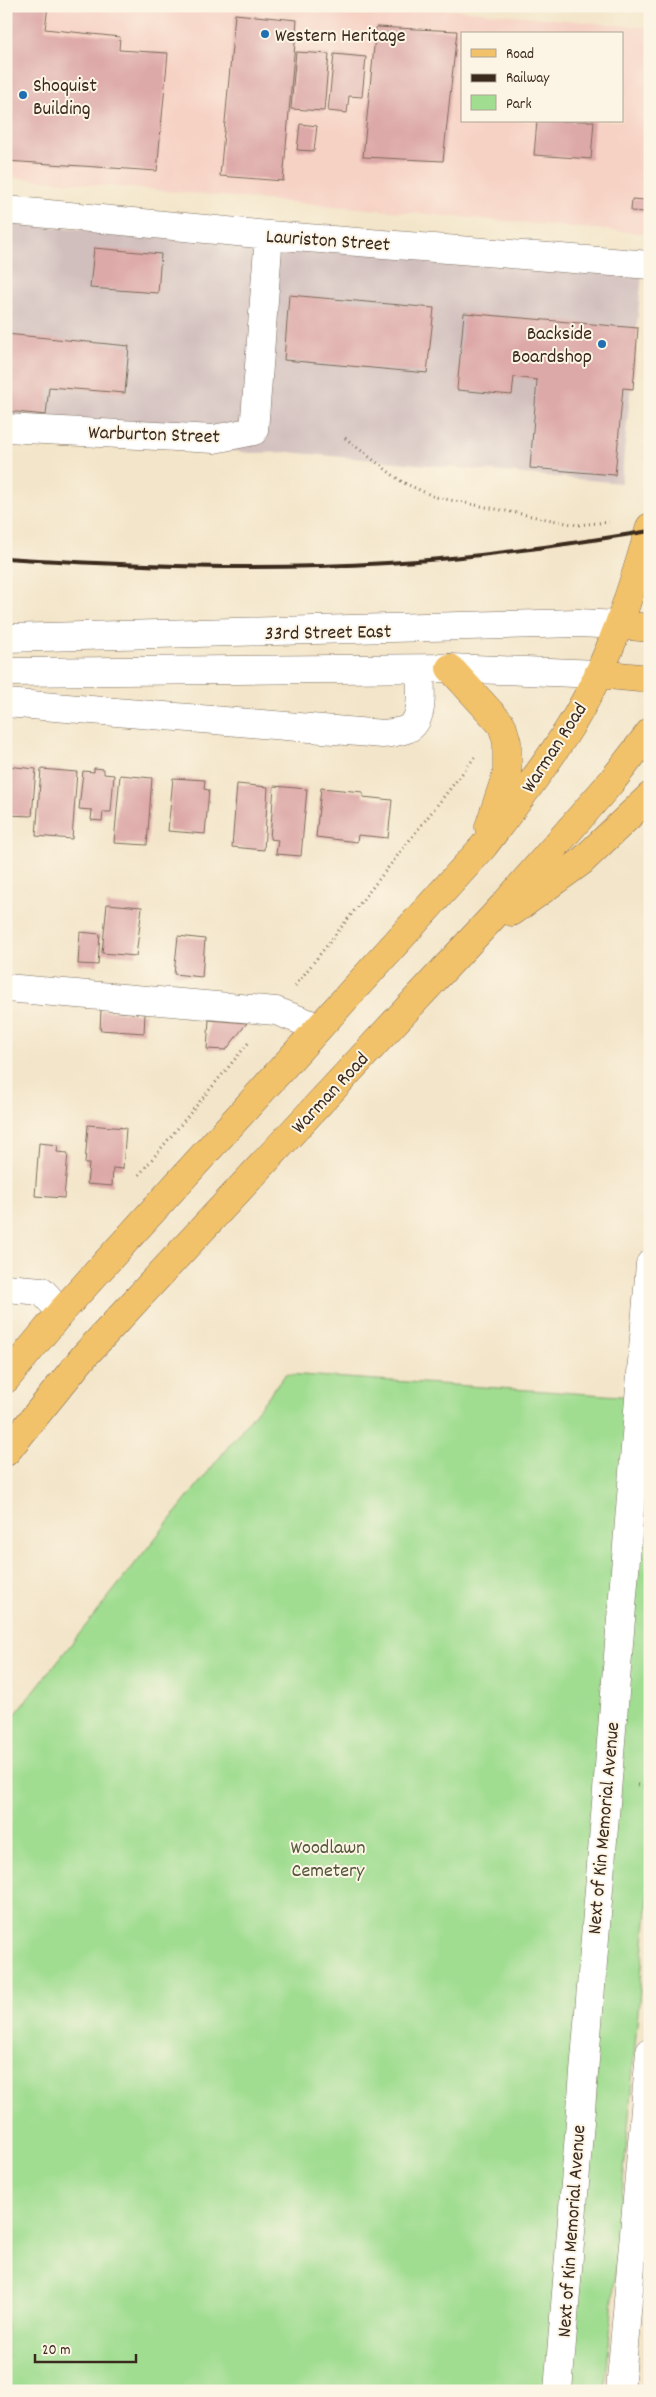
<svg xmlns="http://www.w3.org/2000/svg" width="656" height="2397" font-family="Dekko,sans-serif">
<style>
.built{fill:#f6d2c4;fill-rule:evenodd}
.industrial{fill:#d1bfbe}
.green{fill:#a0dd91;stroke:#6e8458}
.building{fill:#dda9a8}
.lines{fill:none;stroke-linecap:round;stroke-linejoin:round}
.minor-casing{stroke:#7b6b5a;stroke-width:29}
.major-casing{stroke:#7b6b5a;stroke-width:29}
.path{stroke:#7b6b5a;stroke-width:3;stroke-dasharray:1 4;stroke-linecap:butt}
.minor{stroke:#fff;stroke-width:28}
.major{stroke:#f2c26a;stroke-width:28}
.rail{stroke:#3b2a1e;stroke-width:4}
.poi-dot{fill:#1f6fb2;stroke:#fcf5e5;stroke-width:2}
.labels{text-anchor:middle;stroke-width:4;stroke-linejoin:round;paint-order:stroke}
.poi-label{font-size:20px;fill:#3b2a1e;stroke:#fcf5e5;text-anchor:start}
.street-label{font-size:20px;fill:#3b2a1e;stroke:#fcf5e5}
.park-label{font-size:20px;fill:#54573b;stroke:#fcf5e5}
</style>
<rect width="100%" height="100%" fill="#fcf5e5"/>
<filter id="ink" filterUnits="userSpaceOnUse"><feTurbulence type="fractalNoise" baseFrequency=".02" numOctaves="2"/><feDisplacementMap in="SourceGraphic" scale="10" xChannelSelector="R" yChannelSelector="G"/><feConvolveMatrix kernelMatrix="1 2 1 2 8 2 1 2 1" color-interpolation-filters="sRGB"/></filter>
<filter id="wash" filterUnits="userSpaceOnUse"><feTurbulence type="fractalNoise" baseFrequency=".0096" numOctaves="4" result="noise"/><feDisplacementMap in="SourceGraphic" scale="20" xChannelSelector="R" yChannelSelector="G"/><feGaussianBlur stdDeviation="1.12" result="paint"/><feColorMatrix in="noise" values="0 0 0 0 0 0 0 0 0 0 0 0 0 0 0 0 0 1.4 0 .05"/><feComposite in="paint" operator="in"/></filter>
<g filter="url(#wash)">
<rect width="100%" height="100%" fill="#f3e5c9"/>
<path class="built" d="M6 6H415L650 28V234L6 177ZM462 34H622V121H462Z"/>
<path class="industrial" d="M6 223 642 274 621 483 289 452 252 453 6 427Z"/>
<path class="green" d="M286 1374 650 1398V1874L605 2391H6V1726Z"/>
<g id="blocks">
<path class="building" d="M6 6H48L45 29 120 37 119 50 168 53 157 171 6 161Z
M235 14 297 20 283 181 220 176Z
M376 27 457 31 443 161 363 157Z
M296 52 329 54 324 111 291 109Z
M334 54 366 57 362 97 349 96 347 113 328 111Z
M537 121H594L591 159 534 155Z
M300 124 317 126 314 151 297 150Z
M632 199 645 200 644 212 631 211Z
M94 248 161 254 158 293 90 288Z
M289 295 434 308 427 373 284 360Z
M464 313 638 328 633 389 623 388 615 475 530 468 537 380 514 377 512 395 457 390Z
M6 334 129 346 125 393 49 387 46 415 6 411Z
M6 766 36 769 32 816 6 815Z
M94 768 104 769V774L114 775 111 812H103L102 821 91 820 92 810 79 809 83 771 94 772Z
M41 769 77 772 72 839 36 836Z
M120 775 152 778 147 845 114 843Z
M173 778 205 780 204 789 209 790 205 834 168 831Z
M237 784 268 787 264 850 232 847Z
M274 786 307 789 301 856 276 854 278 840 270 839Z
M321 788 363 792V797L392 800 388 838 358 835 357 842 316 837Z
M107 904 142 907 136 956 102 953Z
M80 932 100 934 98 965 78 964Z
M178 936 205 939 202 977 174 974Z
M101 1010 145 1014 144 1033 100 1030Z
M209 1020 247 1023 226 1050 207 1049Z
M88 1125 126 1128 123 1169 113 1168 112 1186 87 1184 89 1164H85Z
M39 1143 58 1145 57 1152 68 1153 64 1198 35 1196Z"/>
</g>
</g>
<g filter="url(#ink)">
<use href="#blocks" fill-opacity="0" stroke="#7b6b5a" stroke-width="1"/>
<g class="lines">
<g class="minor-casing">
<path id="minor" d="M6 210 269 235 650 265
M6 428 214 439 254 431 269 235
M6 638 578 623 620 625
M6 672 450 668 598 674
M6 703 383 734C390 733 400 732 407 729 426 720 420 686 420 669
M6 988 276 1011 318 1027
M6 1288 42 1291 61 1312
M558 2391 650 1264
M620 2391 650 2052"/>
</g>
<g class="major-casing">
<path id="major" d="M620 625 650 628
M450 668 502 725 507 742V773L489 827
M598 674 650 679
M512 912 581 862 650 796
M6 1379 61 1312 483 847C515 805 548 763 576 717 611 658 631 592 650 527
M6 1452 85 1355 503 906 612 781 650 732"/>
</g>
<path class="path" d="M345 438 402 482 435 497 577 525 609 522
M295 986 475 757
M139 1175 250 1041
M638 1785 650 1786"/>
<use href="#minor" class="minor"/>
<use href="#major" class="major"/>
<path class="rail" d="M6 558C133 566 260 571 387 563 476 558 563 545 650 531"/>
</g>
</g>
<g class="poi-dot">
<circle cx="265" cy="34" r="5"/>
<circle cx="23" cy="95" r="5"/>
<circle cx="602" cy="344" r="5"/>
</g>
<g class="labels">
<g class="poi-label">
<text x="275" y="41">Western Heritage</text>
<text x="33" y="91">Shoquist<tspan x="33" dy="23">Building</tspan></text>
<text x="592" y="339" text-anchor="end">Backside<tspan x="592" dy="23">Boardshop</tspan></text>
</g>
<g class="street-label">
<text transform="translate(328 239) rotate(4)" y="7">Lauriston Street</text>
<text transform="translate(154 433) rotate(2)" y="7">Warburton Street</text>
<text transform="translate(328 631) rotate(-1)" y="7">33rd Street East</text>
<text transform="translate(553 747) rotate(-57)" y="7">Warman Road</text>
<text transform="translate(329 1092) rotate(-47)" y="7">Warman Road</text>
<text transform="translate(602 1828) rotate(-85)" y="7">Next of Kin Memorial Avenue</text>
<text transform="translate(570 2231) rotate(-86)" y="7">Next of Kin Memorial Avenue</text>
</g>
<g class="park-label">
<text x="328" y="1853">Woodlawn<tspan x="328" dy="23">Cemetery</tspan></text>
</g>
</g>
<rect width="656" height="2397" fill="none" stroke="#fcf5e5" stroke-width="25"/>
<rect x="461" y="32" width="162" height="90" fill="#fcf5e5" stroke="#afa495"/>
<rect x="471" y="49" width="25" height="8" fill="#f2c26a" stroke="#afa495"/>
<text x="506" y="58" font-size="15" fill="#3b2a1e">Road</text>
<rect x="471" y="74" width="25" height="8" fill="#3b2a1e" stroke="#afa495"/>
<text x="506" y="82" font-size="15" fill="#3b2a1e">Railway</text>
<rect x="471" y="95" width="25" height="15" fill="#a0dd91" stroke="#afa495"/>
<text x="506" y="108" font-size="15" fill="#3b2a1e">Park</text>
<path d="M35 2354v8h101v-8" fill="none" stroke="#3b2a1e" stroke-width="2.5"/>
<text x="42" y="2354" font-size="15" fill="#3b2a1e" stroke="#fcf5e5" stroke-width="4" paint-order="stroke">20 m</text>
</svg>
